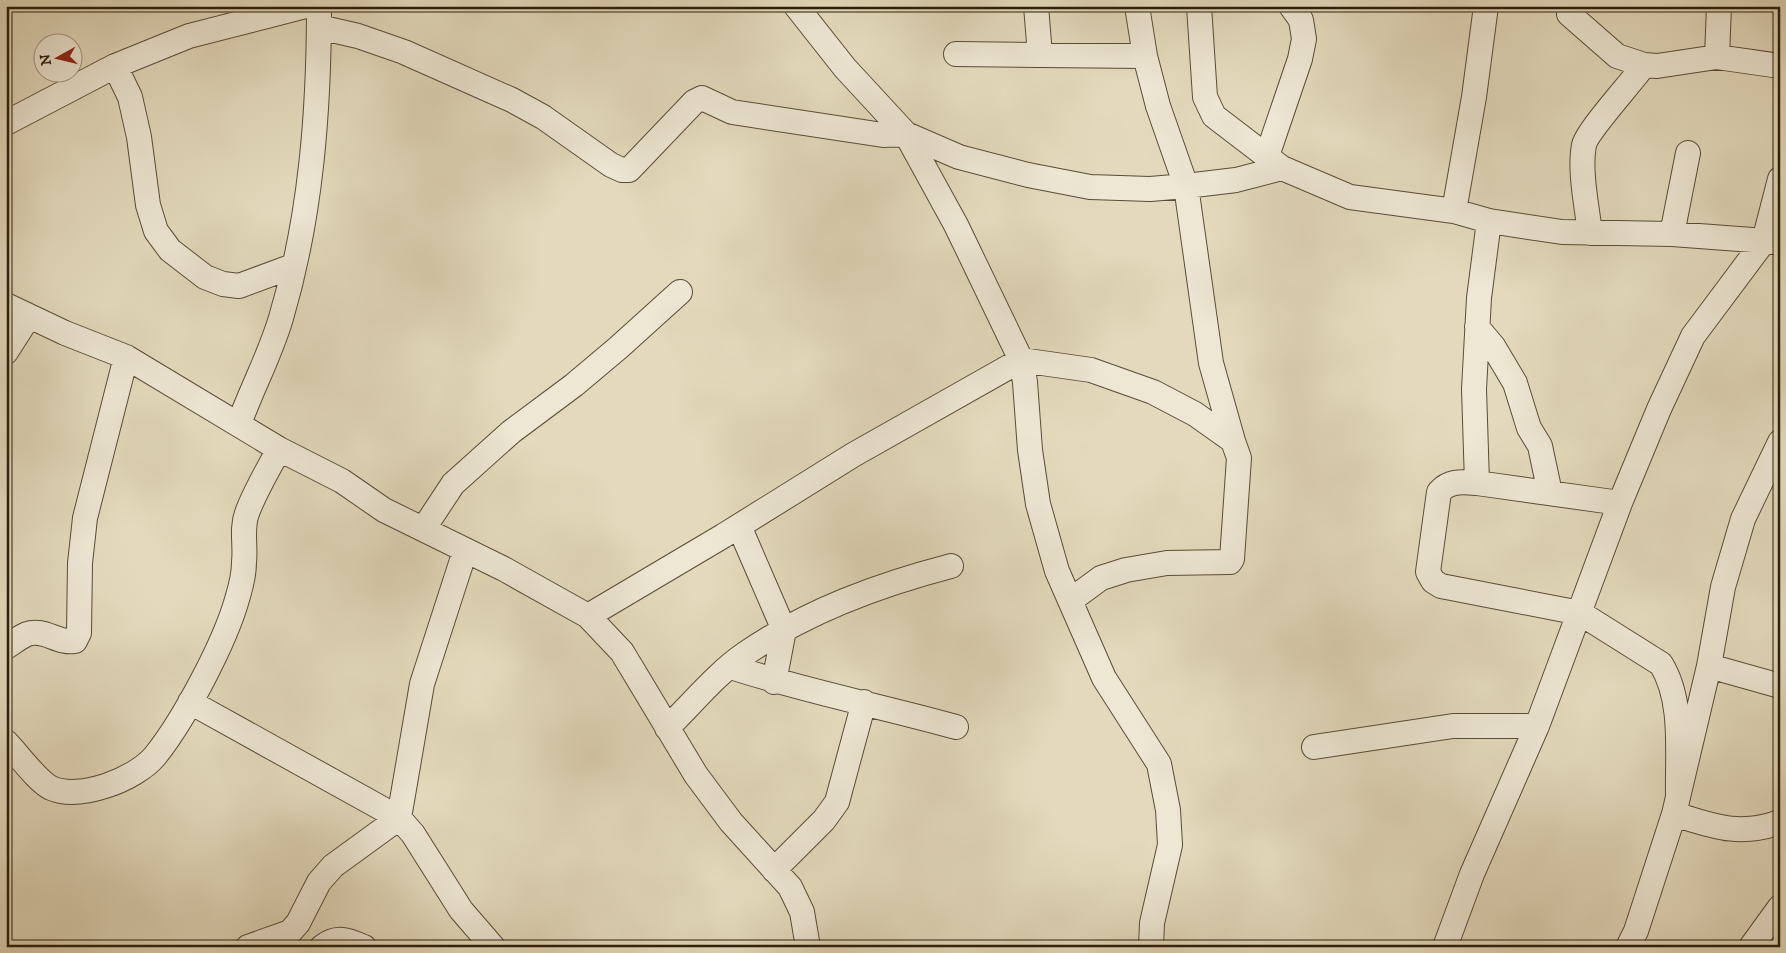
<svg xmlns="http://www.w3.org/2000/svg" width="1786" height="953" font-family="'IM FELL DW Pica',serif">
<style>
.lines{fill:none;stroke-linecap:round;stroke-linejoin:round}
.minor-casing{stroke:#594d38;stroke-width:26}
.minor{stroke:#ede7d4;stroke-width:24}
</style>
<rect width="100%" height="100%" fill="#e3dabd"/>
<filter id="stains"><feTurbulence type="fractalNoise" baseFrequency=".004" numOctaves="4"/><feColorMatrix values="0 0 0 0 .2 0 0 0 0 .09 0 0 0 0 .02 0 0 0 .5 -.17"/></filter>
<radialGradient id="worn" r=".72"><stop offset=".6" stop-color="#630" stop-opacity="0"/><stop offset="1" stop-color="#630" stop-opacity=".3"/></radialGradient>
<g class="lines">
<g class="minor-casing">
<path id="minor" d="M796 6 845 68 906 134 956 225 1021 360 1025 382 1030 450 1038 504 1057 571 1104 678 1159 764 1168 810 1170 845 1152 923 1151 947
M1036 6 1040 55
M1137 6 1145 56 1158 106 1186 186 1211 363 1233 441
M1199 6 1205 97 1214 116 1282 168
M1569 14 1617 56 1644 65 1657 66 1717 57 1780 66
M319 27 358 36 404 52 512 100 543 117 611 165 622 170H629L694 102 702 98 732 112 883 135 906 134 959 157 1028 175 1090 187 1150 189 1186 186 1236 180 1282 168 1350 197 1454 211 1489 221 1562 232 1672 234 1780 242
M956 54 1145 56
M1717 57 1719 6
M115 66 130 97 139 137 148 205 156 231 170 250 205 277 223 284 239 286 293 266
M6 123 115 66 189 36 306 6
M1267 156 1300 59 1304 39 1301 20 1291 6
M1454 211 1474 97 1486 6
M1590 233C1587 207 1579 170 1584 145 1587 131 1633 81 1644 65
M1672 234 1688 153
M6 305 65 333 126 357 279 449 342 481 384 510 504 569 588 616 622 652 696 775 731 822 790 887 802 912 808 947
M1477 327 1493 346 1515 383 1529 428 1540 446 1550 493
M6 352 29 316
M239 424C252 388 270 355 281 318 311 217 319 112 319 6
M1477 483 1474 389 1479 298 1489 221
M1620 503 1477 483C1462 482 1450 480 1439 492L1428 572 1433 581 1441 586 1580 613 1661 664C1684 701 1677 754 1678 796
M739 526 784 630 774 682
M424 528 453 484 511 432 574 385 618 348 680 292
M588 616 723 536 853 455 1021 360 1091 370 1153 392 1195 414 1233 441 1239 458 1232 559 1230 562 1167 563 1126 570 1101 578 1071 600
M6 647C13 643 20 637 27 634 44 628 58 644 75 641L79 633 80 563 85 518 126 357
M1709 666 1780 686
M731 667C804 691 881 706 956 727
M190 702 399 818 413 834 461 910 493 947
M667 728C692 704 716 674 745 654 807 611 878 585 951 566
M6 742C18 754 37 781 51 788 80 801 136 779 155 756 184 720 226 641 238 596 241 586 244 573 244 562 246 546 241 529 247 513 255 491 268 470 279 449
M1314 747 1453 726H1537
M1674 814C1713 826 1739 837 1780 822
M774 870 824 820 837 802 864 702
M248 947 290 932 298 923 319 882 333 866 399 818 422 684 465 551
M322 947C337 935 348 940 364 947
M1445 947 1472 874 1537 726 1620 503 1659 409 1693 336 1764 241 1780 179
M1628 947 1636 931 1674 814 1709 666 1723 587 1743 519 1780 442
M1751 947 1780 907"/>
</g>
<use href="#minor" class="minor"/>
</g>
<rect width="1786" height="953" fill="none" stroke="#e3dabd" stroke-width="25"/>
<rect x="8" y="8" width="1771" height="938" fill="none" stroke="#2b1e0b" stroke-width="2.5"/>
<rect x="12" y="12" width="1761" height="928" fill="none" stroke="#2b1e0b"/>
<g transform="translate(58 58) rotate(262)"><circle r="24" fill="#ede7d4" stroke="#9f9784"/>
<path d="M0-4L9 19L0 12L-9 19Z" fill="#8f2418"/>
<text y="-8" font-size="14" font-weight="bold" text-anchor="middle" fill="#2b1e0b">N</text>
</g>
<rect width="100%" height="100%" filter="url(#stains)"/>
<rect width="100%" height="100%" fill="url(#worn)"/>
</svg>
